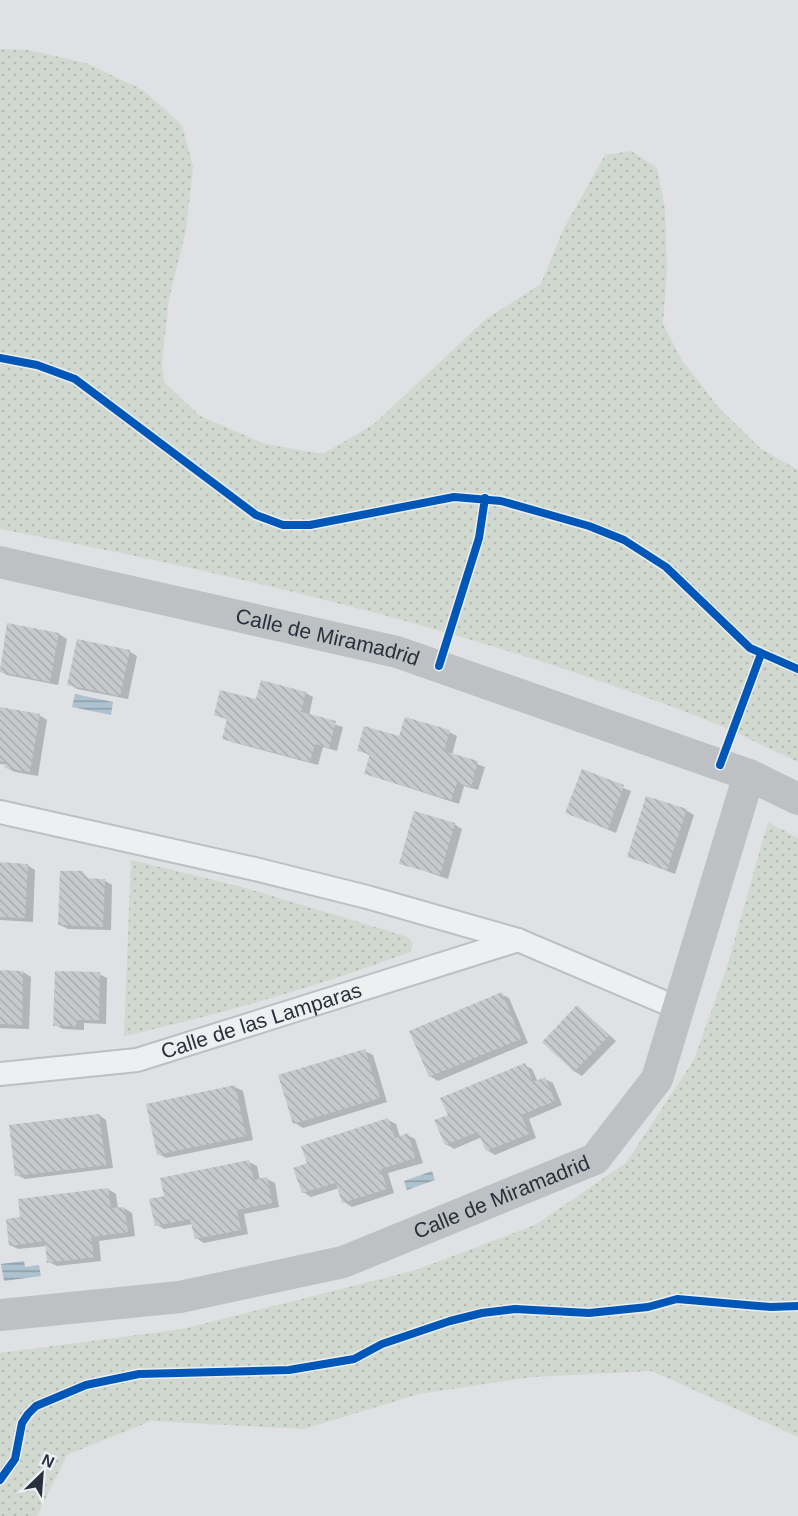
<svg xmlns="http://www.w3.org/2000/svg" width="798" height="1516" font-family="Arial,sans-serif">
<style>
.park{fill:url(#park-dots)}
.water{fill:url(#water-rules)}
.shadow{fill:#0003}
.building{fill:url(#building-back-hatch)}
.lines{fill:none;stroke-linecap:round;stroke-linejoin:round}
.street-casing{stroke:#bdbfc2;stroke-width:26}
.street{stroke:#eeeff1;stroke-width:22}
.secondary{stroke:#bdc1c4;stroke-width:32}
.cycleway-casing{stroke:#ecf0f4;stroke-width:11}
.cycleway{stroke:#0057b8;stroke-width:8}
.labels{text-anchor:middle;stroke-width:6;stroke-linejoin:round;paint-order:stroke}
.street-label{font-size:21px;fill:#27313c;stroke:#ecf0f4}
</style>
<defs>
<pattern id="park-dots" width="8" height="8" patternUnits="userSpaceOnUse" patternTransform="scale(1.5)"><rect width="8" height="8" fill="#d1d8cf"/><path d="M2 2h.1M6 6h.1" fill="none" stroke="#b3bab3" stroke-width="1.8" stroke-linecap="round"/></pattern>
<pattern id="water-rules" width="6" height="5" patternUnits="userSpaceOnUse" patternTransform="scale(1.5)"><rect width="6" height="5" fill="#adc1ce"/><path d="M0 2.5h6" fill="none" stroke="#8d9da8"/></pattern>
<pattern id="building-back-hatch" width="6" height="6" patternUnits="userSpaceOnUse" patternTransform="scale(1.5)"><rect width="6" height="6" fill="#c7c9cc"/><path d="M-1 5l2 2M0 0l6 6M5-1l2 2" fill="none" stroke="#abadb0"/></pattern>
</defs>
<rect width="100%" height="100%" fill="#dfe1e4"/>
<path class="park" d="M0 49 28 50 86 63 143 90 182 125 193 167 186 230 169 299 162 361 164 382 200 416 265 444 323 454 374 424 486 319 541 284 563 230 605 155 631 151 657 168 665 209 667 269 663 324 681 359 719 408 761 449 798 470V762C765 747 733 730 699 717 474 630 237 574 0 529Z
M768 822 798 838V1437L652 1371 532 1377 419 1394 304 1429 151 1421 67 1455 37 1516H0V1353L183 1329 416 1270 535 1225 626 1163 694 1060 727 967Z
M131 860 242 887 408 937 413 944 410 952C316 987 222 1014 124 1036Z"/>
<path class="water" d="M75 694 113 702 111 715 72 707Z
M432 1171 435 1180 407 1190 404 1181Z
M24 1261 25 1267 39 1265 41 1276 4 1281 1 1264Z"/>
<path class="shadow" d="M8 624 59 634 67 639 58 685 7 675 0 671Z
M129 651 137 656 128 699 77 689 69 684Z
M306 693 313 697 309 716 343 727 337 751 323 747 318 765 232 742 224 738 228 720 215 715 257 701Z
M0 709 39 715 47 720 38 776 15 772 7 768 8 765 0 764Z
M449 732 457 736 452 755 485 767 478 790 464 786 459 804 366 774 371 756 359 750 400 738Z
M582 771 631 791 616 833 567 813Z
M686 810 694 815 675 874 628 856Z
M454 824 462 829 448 879 401 863Z
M0 864 27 865 35 870 33 922 0 920Z
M83 873 90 880H104L112 885 111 930 68 929 60 925Z
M0 972H23L31 977 29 1029 0 1028Z
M99 974 107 978 106 1024 84 1023V1030L63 1029 55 1025Z
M501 994 509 998 528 1043 438 1081 430 1076Z
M578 1007 616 1041 582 1076 574 1071Z
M365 1051 373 1055 387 1102 303 1128 295 1123Z
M524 1065 532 1069 538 1082 545 1079 553 1083 562 1105 529 1119 536 1138 495 1155 487 1150 482 1137 454 1149 446 1144 450 1116Z
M235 1087 243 1091 253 1140 166 1158 159 1154Z
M99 1115 106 1120 113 1168 25 1179 17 1175Z
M388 1120 396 1124 400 1137 407 1135 415 1139 423 1163 388 1173 394 1193 352 1207 344 1202 339 1188 311 1197 303 1192 309 1164Z
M249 1162 257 1166 260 1180 267 1179 275 1183 279 1207 244 1214 248 1234 204 1243 196 1238 193 1224 164 1229 157 1225 166 1198Z
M108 1189 116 1194 118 1209 124 1208 132 1213 135 1236 99 1241 101 1261 57 1266 49 1262 47 1246 18 1249 10 1245 22 1219Z"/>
<path class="building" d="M7 623 59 633 50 682 0 672Z
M77 639 130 650 120 696 67 685Z
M261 680 306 692 301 712 336 721 329 748 315 744 310 762 222 739 227 719 214 715 220 690 256 699Z
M0 707 40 714 30 772 5 768 6 762 0 761Z
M405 717 450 730 444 751 478 761 471 787 457 783 451 800 364 774 370 754 357 751 364 726 399 736Z
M582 769 624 785 608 829 565 813Z
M646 796 687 809 667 870 627 857Z
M414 811 455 823 440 875 399 864Z
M0 862 28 864 25 918 0 917Z
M60 871H83V878L105 879 103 927 58 925Z
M0 970 23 971 22 1025 0 1024Z
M55 971 100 972 99 1020H77L76 1026H53Z
M502 992 521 1039 429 1077 409 1031Z
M577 1005 609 1036 574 1072 542 1042Z
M365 1049 380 1098 293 1124 278 1075Z
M525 1063 533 1082 545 1077 555 1101 521 1115 529 1134 486 1151 478 1132 445 1145 434 1120 448 1115 440 1098Z
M235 1085 246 1136 157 1155 146 1104Z
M99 1114 106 1165 15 1176 9 1125Z
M388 1118 395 1138 408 1133 415 1158 381 1169 387 1189 342 1203 336 1183 302 1193 293 1168 307 1163 301 1146Z
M249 1160 254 1180 267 1177 272 1203 237 1210 241 1230 195 1239 190 1219 155 1226 149 1199 164 1196 160 1178Z
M108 1188 111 1208 124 1207 128 1232 91 1237 94 1257 47 1263 45 1241 9 1246 6 1219 20 1217 18 1199Z"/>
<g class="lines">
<g class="street-casing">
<g id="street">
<path d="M0 812 255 869 367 897 518 940 680 1009"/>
<path id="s1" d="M0 1074 137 1060 518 940"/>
</g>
</g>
<use href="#street" class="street"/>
<g class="secondary">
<path id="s2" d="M0 562 397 652 749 775 798 799"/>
<path id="s3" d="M0 1315 180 1297 343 1262 595 1159 657 1079 749 775"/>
</g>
<g class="cycleway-casing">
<path id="cycleway" d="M0 358 37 365 75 379 256 515 283 525H310L454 497 501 501 589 526 624 540 666 567 750 648 798 669
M439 666 479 538 485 498
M720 765 761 654
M0 1480 15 1459 22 1423 28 1414 36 1406 86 1385 139 1374 289 1370 354 1359 382 1344 450 1321 482 1313 515 1309 589 1313 648 1307 677 1299 771 1307 798 1306"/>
</g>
<use href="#cycleway" class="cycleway"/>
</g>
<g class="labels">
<g class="street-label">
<text dy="7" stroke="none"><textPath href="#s2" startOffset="336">Calle de Miramadrid</textPath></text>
<text dy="7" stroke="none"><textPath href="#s1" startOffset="268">Calle de las Lamparas</textPath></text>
<text dy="7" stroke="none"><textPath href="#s3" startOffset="519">Calle de Miramadrid</textPath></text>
</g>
</g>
<g transform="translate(42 1474) rotate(25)" stroke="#ecf0f4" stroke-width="4.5" paint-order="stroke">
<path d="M0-4.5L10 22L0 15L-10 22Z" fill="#27313c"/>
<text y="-9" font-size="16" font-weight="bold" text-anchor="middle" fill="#27313c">N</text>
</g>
</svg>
